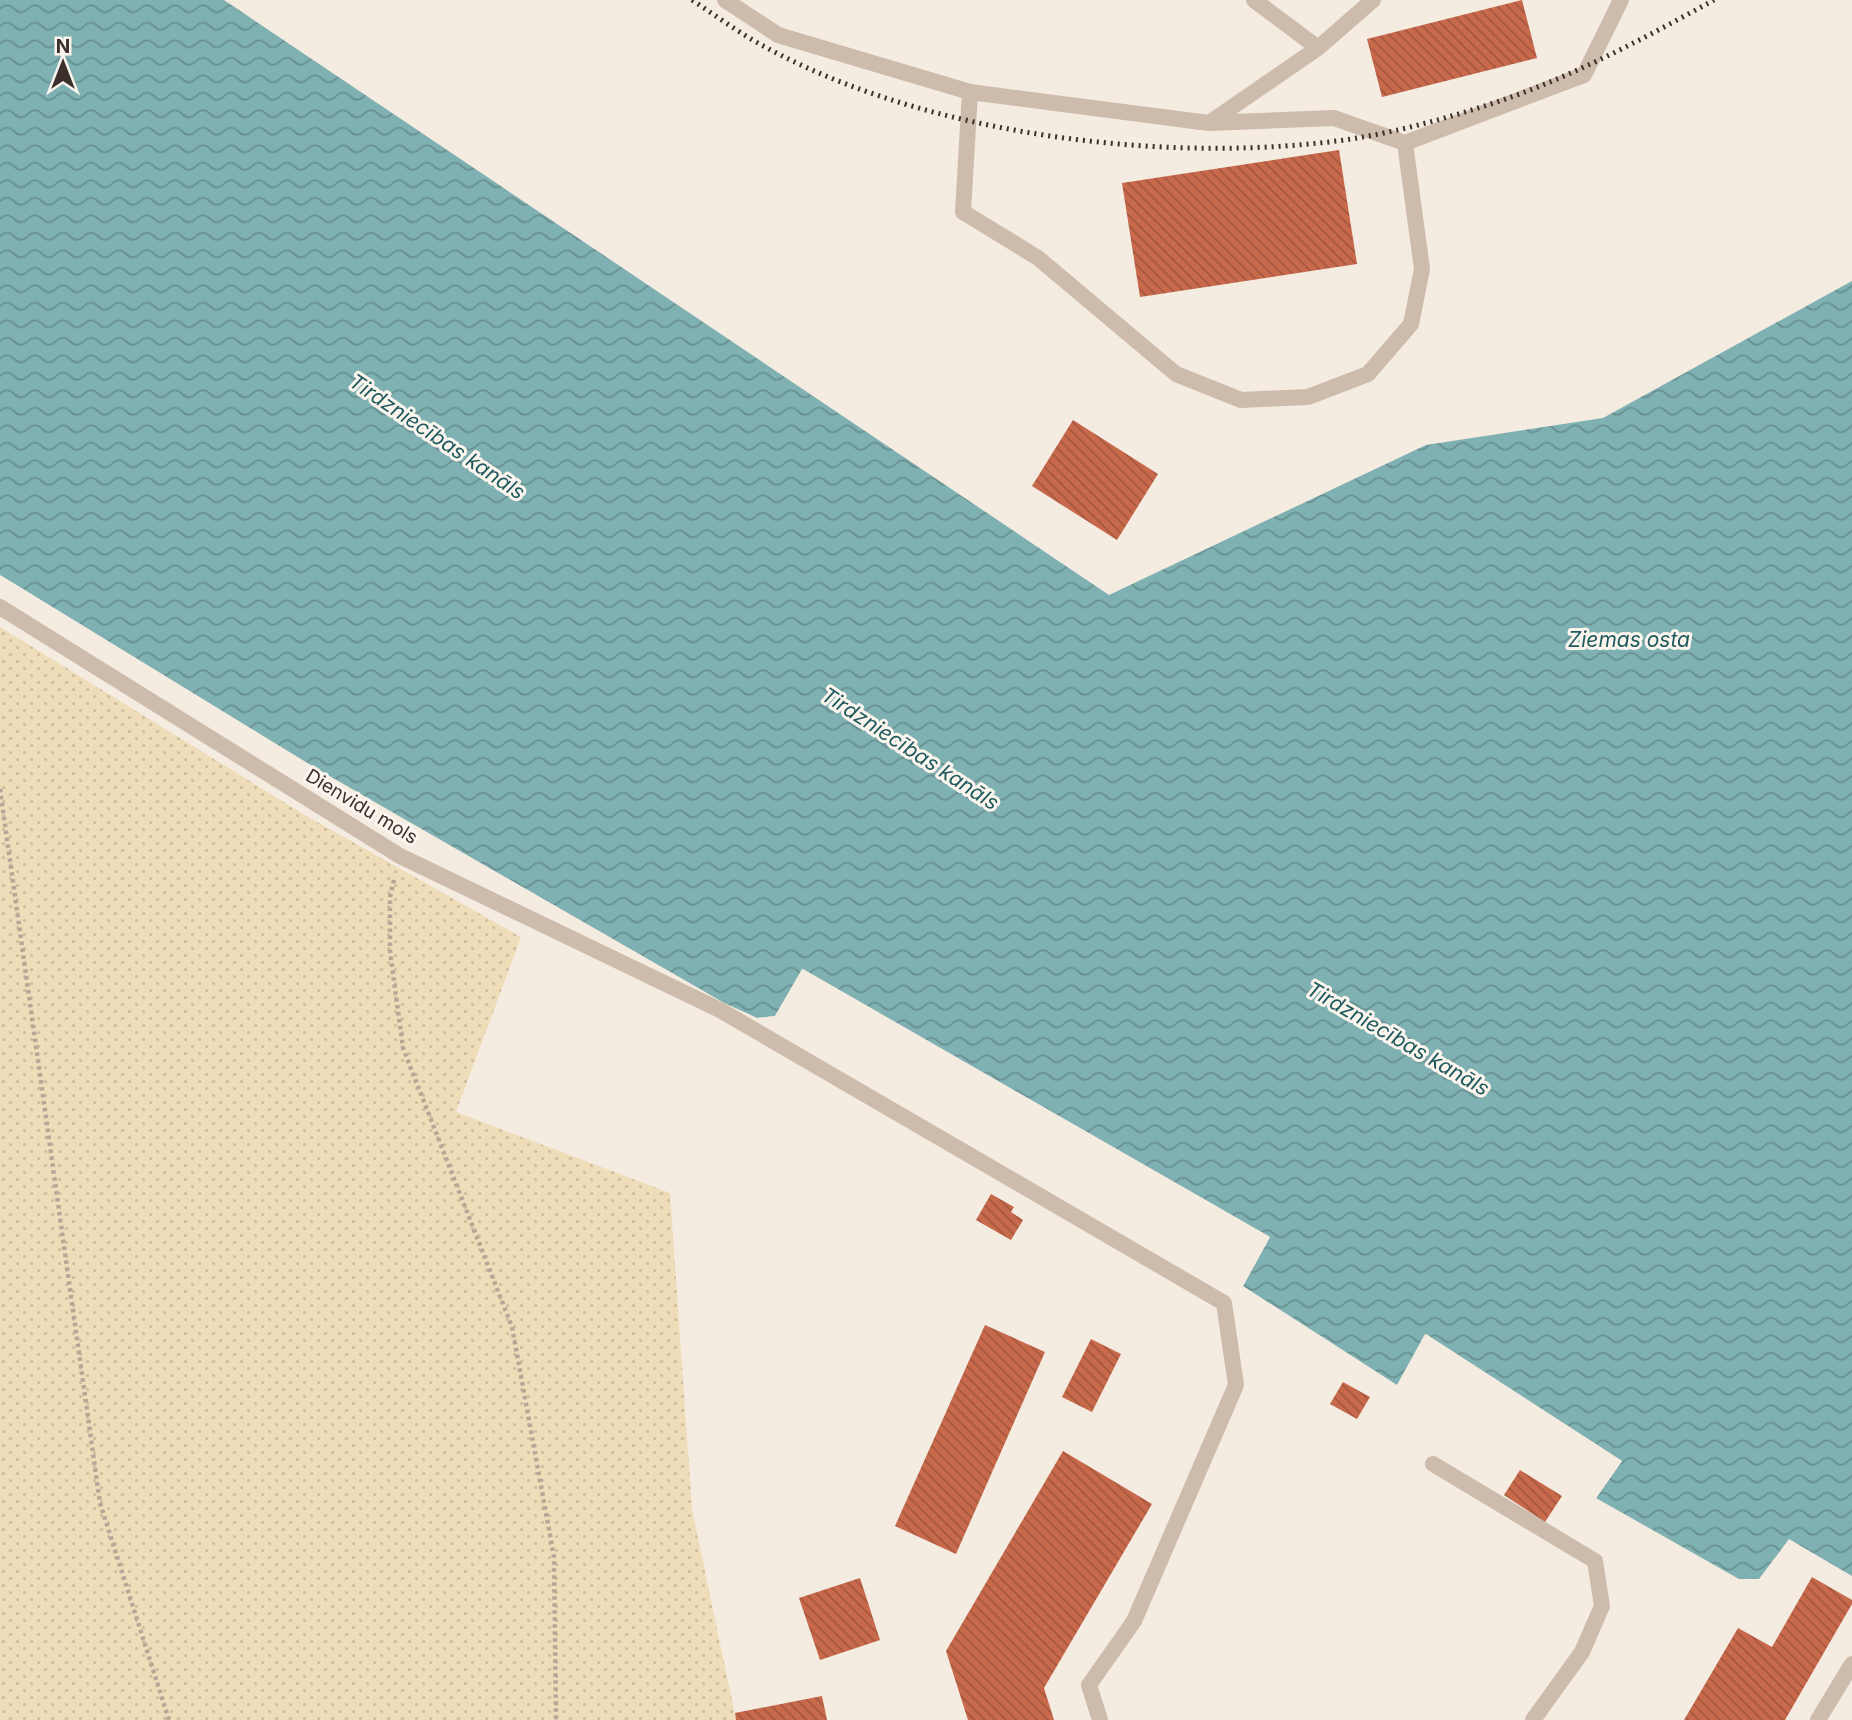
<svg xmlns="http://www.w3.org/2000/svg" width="1852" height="1720" font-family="Inter,sans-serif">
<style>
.sand{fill:url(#sand-dots)}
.water{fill:url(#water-waves)}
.pier{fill:#f4ebe1}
.building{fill:url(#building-back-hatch)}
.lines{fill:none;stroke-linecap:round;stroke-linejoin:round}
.path{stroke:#b9a596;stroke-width:4.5;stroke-dasharray:3.5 3.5;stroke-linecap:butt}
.service{stroke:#cdbbac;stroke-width:16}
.rail{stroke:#3b302b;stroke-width:5;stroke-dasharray:2 5;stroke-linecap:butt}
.labels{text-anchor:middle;stroke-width:6;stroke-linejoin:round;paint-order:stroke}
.street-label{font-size:19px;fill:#3b302b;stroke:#fbf5ee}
.water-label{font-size:21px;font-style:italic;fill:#1f5a5e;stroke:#fbf5ee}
</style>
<defs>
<pattern id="sand-dots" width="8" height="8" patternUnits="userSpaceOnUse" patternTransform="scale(1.75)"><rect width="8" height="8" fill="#efdcb8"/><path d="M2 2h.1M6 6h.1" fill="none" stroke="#cebd9e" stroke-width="1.8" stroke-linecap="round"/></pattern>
<pattern id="water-waves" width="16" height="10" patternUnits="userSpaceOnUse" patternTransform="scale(1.75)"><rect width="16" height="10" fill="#7fb0b2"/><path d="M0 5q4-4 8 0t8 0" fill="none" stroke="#699091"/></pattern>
<pattern id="building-back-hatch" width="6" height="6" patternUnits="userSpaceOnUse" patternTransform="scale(1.75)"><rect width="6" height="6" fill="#c8694b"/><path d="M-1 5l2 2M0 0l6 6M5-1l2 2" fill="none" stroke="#a4573f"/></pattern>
</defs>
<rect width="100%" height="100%" fill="#f4ebe1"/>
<path class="sand" d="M0 627 303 814 521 937 456 1112 670 1193 692 1509 736 1720H0Z"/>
<path class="water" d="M0 0H224L1109 595 1426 445 1603 418 1852 281V1576L1789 1539 1759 1579H1739L1596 1498 1622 1461 1426 1334 1397 1385 1243 1286 1270 1237 803 969 775 1016 757 1018 724 1003 317 769 0 575Z"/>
<path class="pier" d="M0 575 317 769 724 1003 757 1018 775 1016 802 969 1270 1237 1243 1286 1240 1285 1266 1238 804 974 779 1018 756 1022 723 1006 315 772 0 579Z
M1425 1334 1622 1461 1594 1501 1593 1496 1617 1462 1426 1339 1400 1386 1397 1385Z"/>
<path class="building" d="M1522 0 1537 58 1382 97 1367 39Z
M1339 150 1357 264 1140 297 1122 183Z
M1073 420 1158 474 1117 540 1032 486Z
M991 1194 1014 1207 1011 1212 1023 1220 1011 1240 976 1220Z
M985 1325 1045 1352 956 1554 895 1526Z
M1091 1339 1121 1354 1092 1412 1062 1397Z
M1343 1382 1370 1397 1357 1419 1330 1404Z
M1063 1451 1152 1504 1044 1688 1054 1720H968L946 1651Z
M1520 1470 1562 1496 1545 1522 1504 1495Z
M1812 1577 1852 1600V1604L1785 1720H1684L1738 1628 1772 1647Z
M860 1578 880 1640 820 1660 799 1598Z
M822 1696 827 1720H736L735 1713Z"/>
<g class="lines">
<path class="path" d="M0 789 100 1503 169 1720
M394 880 390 897V951L403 1048 512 1327 554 1557 556 1720"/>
<path class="service" d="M725 0 778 35 970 92 1209 123 1318 48 1373 0
M1254 0 1318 48
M970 92 963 212 1038 258 1176 374 1241 400 1308 397 1368 374 1411 324 1422 269 1405 143
M1209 123 1334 118 1405 143 1584 75 1621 0
M0 607 400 856 720 1010 1224 1303 1236 1385 1134 1621 1089 1685 1100 1720
M1433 1464 1595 1561 1602 1606 1582 1652 1533 1720
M1818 1720 1852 1664"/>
<path class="rail" d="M692 0C712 13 731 27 751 39 907 130 1141 162 1319 143 1372 138 1427 124 1478 108 1561 83 1639 41 1714 0"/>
</g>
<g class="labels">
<g class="street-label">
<text transform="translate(362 806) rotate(31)" y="7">Dienvidu mols</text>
</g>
<g class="water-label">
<text transform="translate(437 437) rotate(34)" y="7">Tirdzniecības kanāls</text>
<text x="1629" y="647">Ziemas osta</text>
<text transform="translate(910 749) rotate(33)" y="7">Tirdzniecības kanāls</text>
<text transform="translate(1398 1039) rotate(30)" y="7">Tirdzniecības kanāls</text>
</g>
</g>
<g transform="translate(63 63)" stroke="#fbf5ee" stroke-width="5" paint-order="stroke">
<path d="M0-5L12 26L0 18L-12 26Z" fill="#3b302b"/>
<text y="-10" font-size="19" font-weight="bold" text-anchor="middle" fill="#3b302b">N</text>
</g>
</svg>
